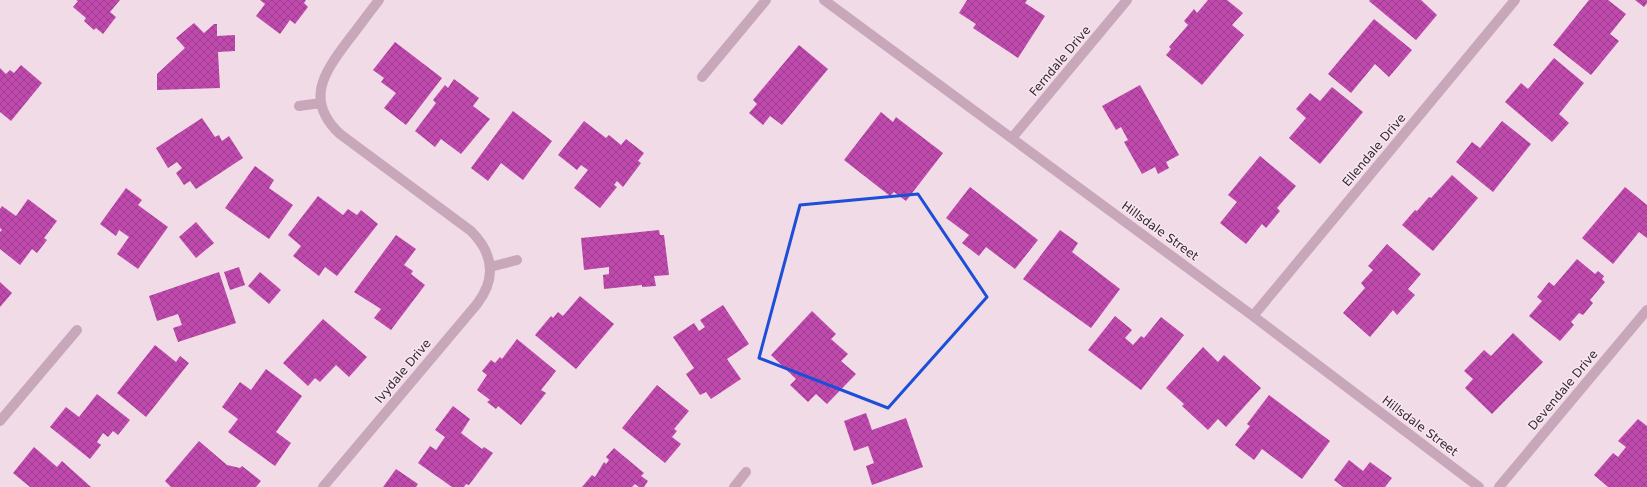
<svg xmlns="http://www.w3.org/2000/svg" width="1647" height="487" font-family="'DejaVu Sans',sans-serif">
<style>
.building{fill:url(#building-cross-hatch)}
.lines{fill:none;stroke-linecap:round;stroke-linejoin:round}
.minor{stroke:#c8a7bb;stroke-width:10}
.marked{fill:none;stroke:#1d4ed8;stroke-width:3;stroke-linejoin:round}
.labels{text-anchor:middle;stroke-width:3;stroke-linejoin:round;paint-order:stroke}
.street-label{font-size:12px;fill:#352731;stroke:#f8e7f0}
</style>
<defs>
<pattern id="building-cross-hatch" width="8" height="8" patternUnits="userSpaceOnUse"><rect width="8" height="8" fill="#c049ad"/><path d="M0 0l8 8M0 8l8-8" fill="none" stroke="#9d3d8d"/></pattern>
</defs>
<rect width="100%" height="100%" fill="#f0dbe7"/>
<path class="building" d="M76 0H120L110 12 116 17 103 34 96 28 94 30 84 21 86 18 73 7 78 1Z
M260 0H306L304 3 308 7 295 24 290 20 280 34 256 16 265 4Z
M967 0H1027L1025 3 1045 16 1018 58 973 28 976 24 959 13Z
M1208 0H1227L1243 13 1232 25 1244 35 1202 85 1166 55 1171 49 1169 47 1188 25 1184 21 1194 9 1197 13Z
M1370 0H1421L1437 15 1416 40 1369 1Z
M1589 0H1608L1626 14 1610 34 1619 41 1591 75 1553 45Z
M1635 0H1647V3L1644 7Z
M1374 19 1412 50 1389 77 1375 64 1351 93 1328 74Z
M194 23 204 33 214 24H217V36L235 35V51L218 52 220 88 157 90V74L185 48 176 38Z
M395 42 442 78 406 125 384 108 396 93 381 82 384 78 373 70Z
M799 45 828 69 782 125 770 116 763 125 749 113 757 104 753 100Z
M1554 58 1584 83 1559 114 1569 123 1552 142 1505 102 1521 83 1528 89Z
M21 65 42 83 11 121 0 112V68L6 74 10 70 14 73Z
M454 79 479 98 473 106 490 119 461 154 441 139 435 147 415 131 436 103 433 100 445 85 448 88Z
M1140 85 1179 155 1166 162 1169 168 1158 174 1155 167 1142 174 1124 142 1128 140 1121 127 1116 130 1102 106Z
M1332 87 1363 112 1320 164 1289 138 1306 118 1296 109 1310 93 1320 101Z
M513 111 552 141 523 180 501 163 488 181 471 168Z
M881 112 893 122 896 117 943 153 906 201 894 192 890 196 844 160Z
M202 118 215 137 219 135 222 141 229 136 243 158 196 189 190 181 184 185 176 173 182 168 177 162 168 168 156 148Z
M584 121 606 138 609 135 621 145 626 139 644 153 638 161 641 163 623 187 617 181 614 185 617 187 600 208 574 188 588 170 581 165 577 170 558 155Z
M1502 121 1531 144 1493 192 1456 162 1472 142 1480 148Z
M1260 156 1296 186 1277 208 1280 211 1266 228 1262 224 1246 244 1220 223 1237 202 1228 195Z
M255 166 274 180 269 188 293 205 269 239 225 208Z
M1452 175 1478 198 1433 251 1402 225 1415 210 1417 211 1429 197 1431 198Z
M970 187 1038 240 1015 269 986 247 979 256 962 243 969 235 946 218Z
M1625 187 1647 205V238L1639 232 1613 264 1582 238Z
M126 188 142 200 138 205 168 227 138 269 117 254 129 237 119 230 116 236 100 224Z
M318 196 343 215 348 209 357 215 361 210 378 224 337 276 325 267 319 276 293 256 301 246 288 235Z
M28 199 57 221 44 238 47 240 37 253 32 249 20 265 0 249V232L2 230 0 228V209L2 206 16 216Z
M196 222 214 243 196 258 179 237Z
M659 230 660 235H664L669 275 654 276 656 286 642 287V285L604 289 603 275 609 274V267L584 270 581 238Z
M1060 230 1078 243 1072 252 1120 289 1091 328 1023 279Z
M396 235 416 249 404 265 413 271 411 274 425 285 391 330 374 318 381 309 354 292Z
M1387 244 1421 274 1408 289 1415 295 1397 315 1393 310 1370 337 1343 313 1365 288 1361 283 1373 270 1368 266Z
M1577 259 1595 274 1598 271 1604 276 1602 279 1605 282 1590 300 1593 303 1583 315 1579 313 1571 322 1574 325 1560 341 1529 316 1542 301 1537 297 1549 282 1554 286Z
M239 267 245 285 230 290 224 272Z
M219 272 236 323 178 342 173 328 182 325 178 314 157 321 149 296Z
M260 272 281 290 269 304 248 286Z
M0 282 12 293 0 307Z
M580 296 614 324 576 369 535 335 551 316 553 318 558 312 563 316Z
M723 305 749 344 727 359 741 379 711 399 706 392 700 395 686 374 694 368 673 337 694 323 699 331 705 327 700 320Z
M812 311 836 334 831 339 848 354 841 361 856 374 827 404 816 394 808 402 790 385 796 379 771 355Z
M1115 316 1132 330 1125 338 1133 345 1141 336 1144 338 1161 317 1184 335 1141 390 1088 350Z
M323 319 367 357 349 377 336 365 320 382 315 378 308 386 283 363Z
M1513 333 1543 362 1492 414 1465 388 1473 379 1464 371 1484 350 1491 356Z
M517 339 556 371 541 390 546 393 521 425 498 406 496 409 487 402 490 400 477 390 487 375 482 371 491 360 495 363 500 357 502 359Z
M155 345 176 362 180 356 189 363 146 417 117 393Z
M1203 347 1218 362 1224 355 1261 388 1226 427 1218 419 1208 430 1182 406 1184 404 1166 388Z
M266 369 302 396 276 432 291 443 275 466 228 432 238 419 222 407 240 382 251 390Z
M657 385 689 411 674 429 677 431 672 437 681 444 665 463 622 428Z
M97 394 130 420 118 435 113 431 108 437 103 433 97 442 101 445 90 459 50 427 66 407 79 417Z
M1269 395 1330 441 1302 479 1262 449 1254 460 1235 445 1250 426 1247 424Z
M453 406 470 419 461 433 482 449 484 447 493 453 469 485 466 484 464 487H452L418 463 430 446 436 450 445 437 435 430Z
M866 413 872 430 906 418 923 467 872 485 866 466 874 463 868 446 854 451 844 421Z
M1638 419 1647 426V487H1608L1594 475 1613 453 1618 457 1626 447 1618 441Z
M199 441 227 465 240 468 242 466 261 481 256 487H171L165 481Z
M34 447 57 467 62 461 91 487H30L13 473Z
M614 448 644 473 641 476 648 481 644 487H639L635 484 632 487H582L592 475 595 477 604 462 606 464 609 460 606 457Z
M1349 460 1363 471 1370 462 1392 478 1385 487H1343L1334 480Z
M396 469 418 484 416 487H383Z"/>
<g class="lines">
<path class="minor" d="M824 0 1253 316 1479 487
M702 77 766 0
M299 106 321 103
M1012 138 1127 0
M490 267 517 260
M1253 316 1515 0
M0 421 77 330
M323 487 477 304C497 278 493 253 471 231L340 134C305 101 323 74 347 42 358 28 368 14 379 0
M734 487 746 472
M1499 487 1647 310"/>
</g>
<path class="marked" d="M918 194 987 297 888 408 759 358 800 205Z"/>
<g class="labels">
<g class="street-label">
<text transform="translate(1060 61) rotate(-50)" y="4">Ferndale Drive</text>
<text transform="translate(1374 150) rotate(-50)" y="4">Ellendale Drive</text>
<text transform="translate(1160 231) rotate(36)" y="4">Hillsdale Street</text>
<text transform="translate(403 371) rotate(-50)" y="4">Ivydale Drive</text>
<text transform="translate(1563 390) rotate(-50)" y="4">Devendale Drive</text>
<text transform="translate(1420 426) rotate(37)" y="4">Hillsdale Street</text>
</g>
</g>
</svg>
